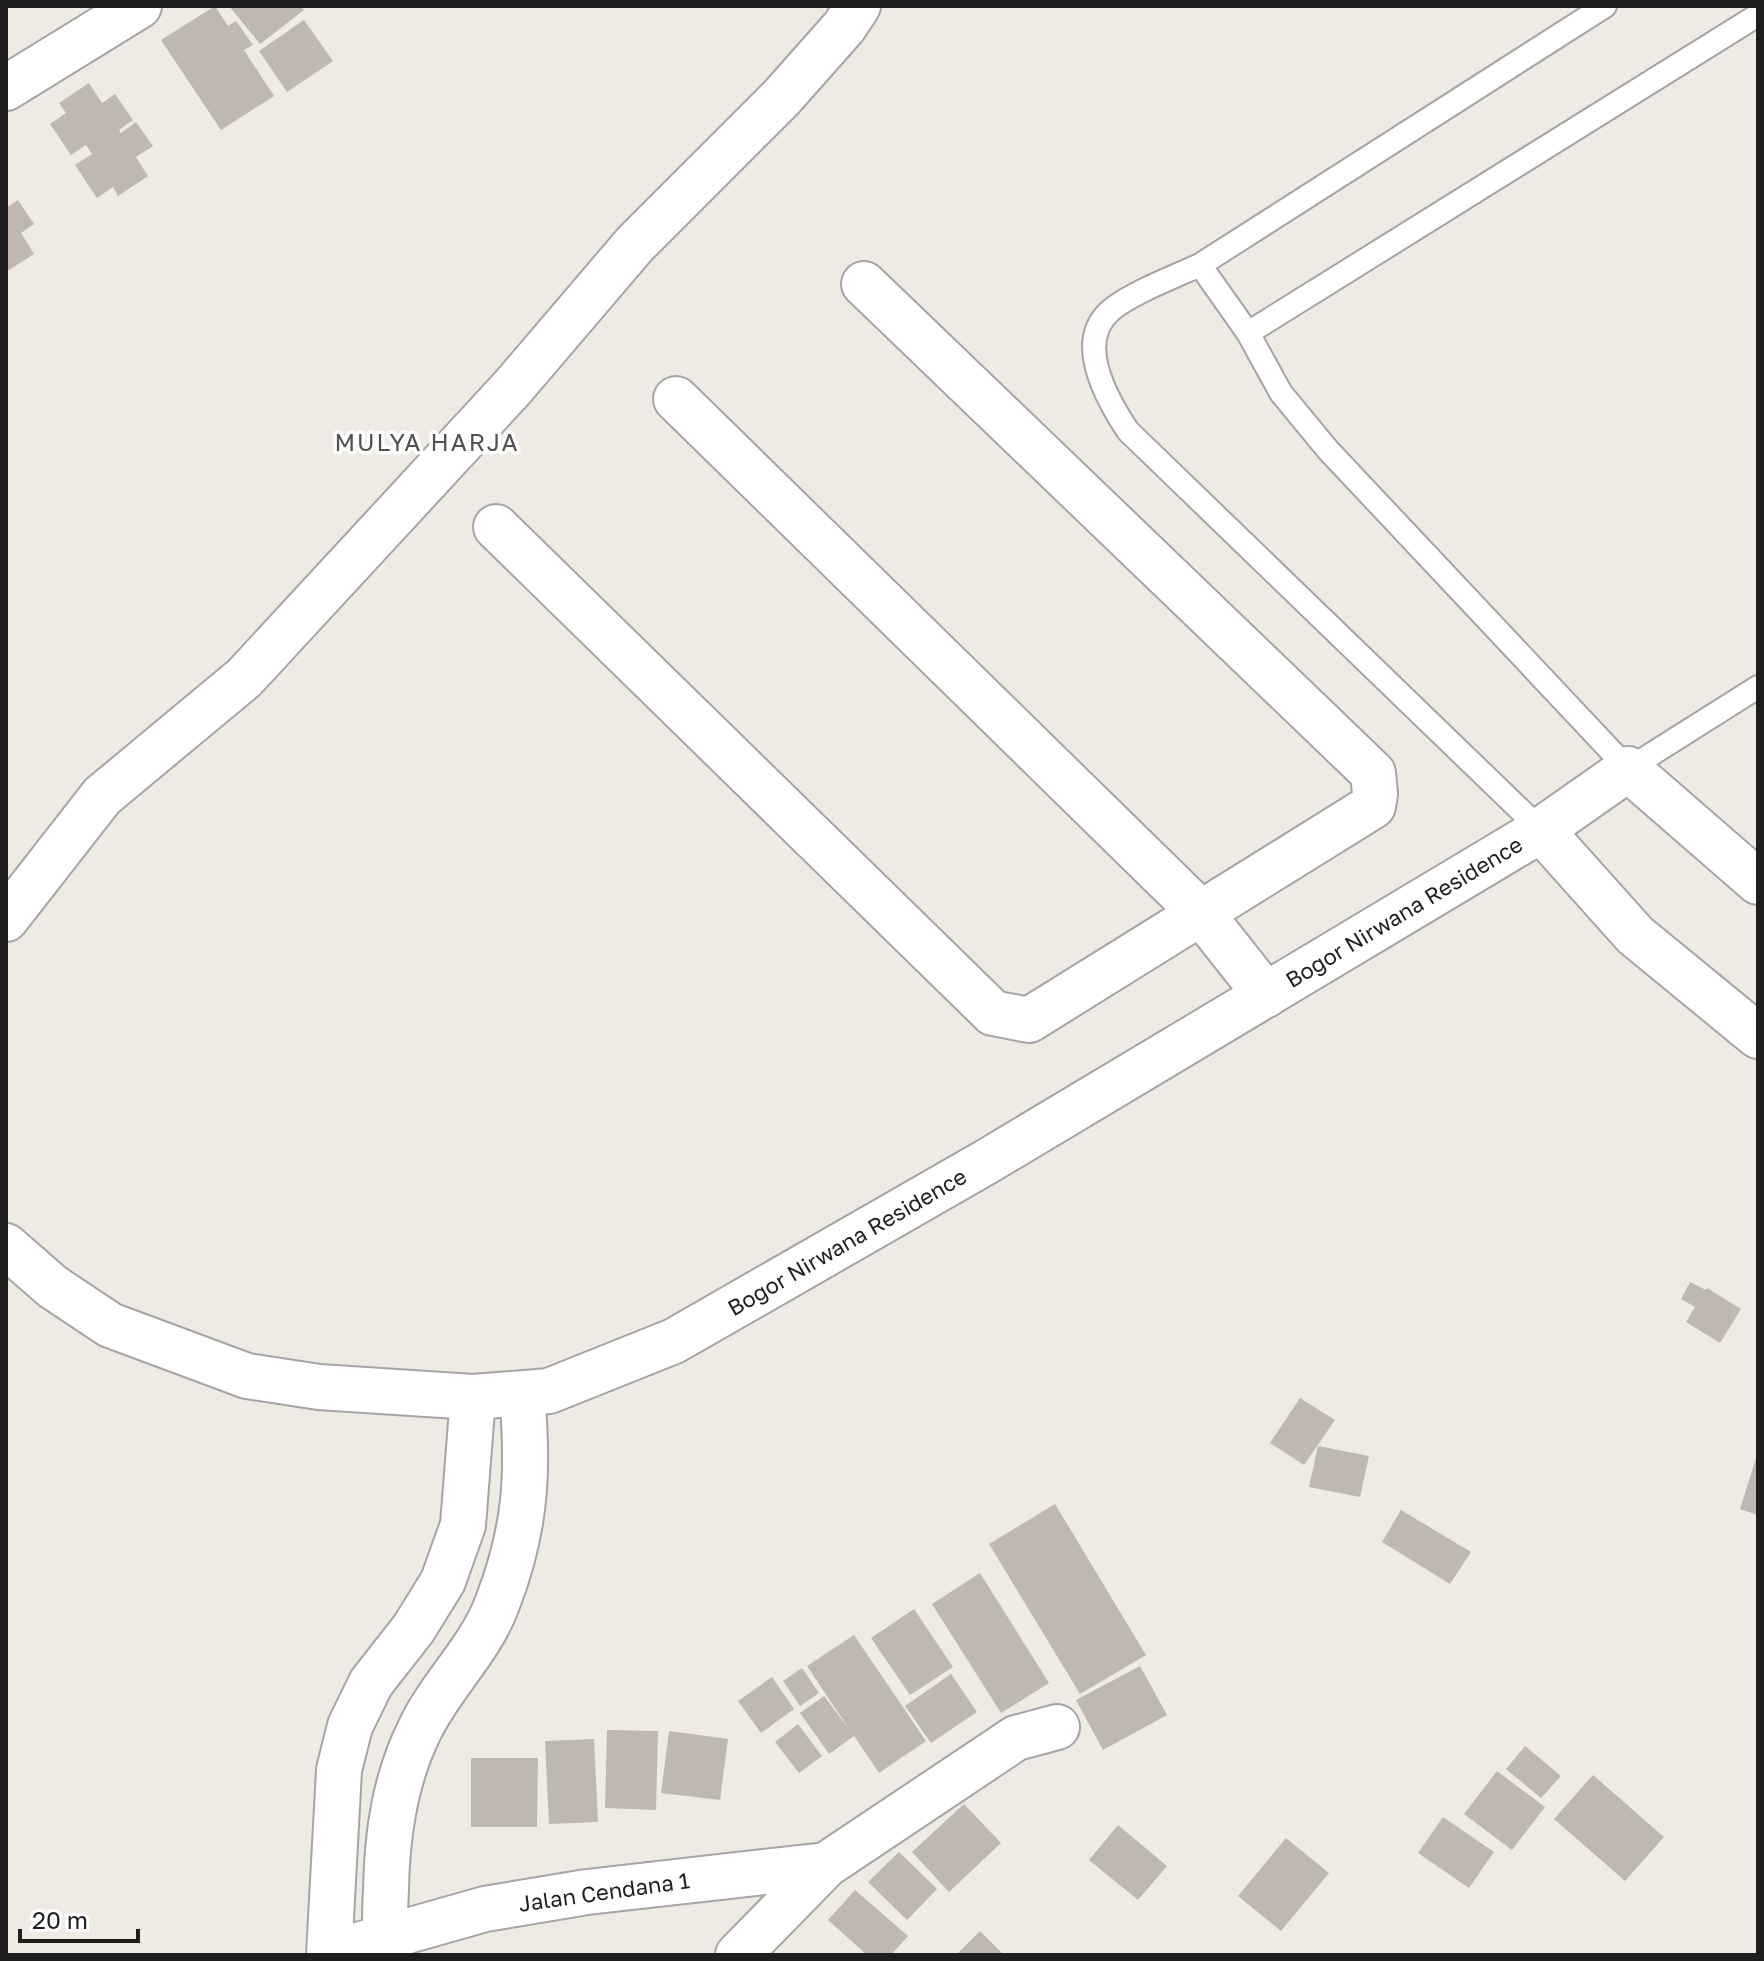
<svg xmlns="http://www.w3.org/2000/svg" width="1764" height="1961" font-family="'Golos Text',sans-serif">
<style>
.building{fill:#bfb7b1}
.lines{fill:none;stroke-linecap:round;stroke-linejoin:round}
.service-casing{stroke:#a5a5a5;stroke-width:26}
.minor-casing{stroke:#a5a5a5;stroke-width:48}
.tertiary-casing{stroke:#a5a5a5;stroke-width:48}
.service{stroke:#fff;stroke-width:22}
.minor{stroke:#fff;stroke-width:44}
.tertiary{stroke:#fff;stroke-width:44}
.labels{text-anchor:middle;stroke-width:7;stroke-linejoin:round;paint-order:stroke}
.street-label{font-size:22px;fill:#1e1e1e;stroke:#fff}
.neighbourhood-label{font-size:24px;letter-spacing:2px;fill:#515151;stroke:#fff}
</style>
<rect width="100%" height="100%" fill="#efebe4"/>
<path class="building" d="M215 6 228 26 236 21 253 45 244 50 274 96 221 130 161 40Z
M229 6H301L304 10 260 44Z
M304 20 333 61 287 92 259 51Z
M89 83 102 103 115 94 133 120 119 130 121 133 136 122 153 146 136 157 148 176 118 196 113 187 97 198 75 165 92 154 86 145 71 155 50 124 66 113 59 103Z
M18 200 34 224 21 233 34 254 6 272V208Z
M1690 1282 1706 1290 1707 1288 1741 1309 1720 1343 1686 1322 1695 1307 1681 1299Z
M1300 1398 1335 1420 1304 1465 1270 1443Z
M1318 1446 1369 1456 1360 1497 1309 1487Z
M1757 1455H1758V1515L1740 1509Z
M1055 1504 1146 1655 1080 1694 989 1544Z
M1401 1510 1471 1552 1450 1584 1382 1542Z
M980 1573 1049 1683 1001 1713 932 1604Z
M914 1609 953 1667 910 1695 871 1638Z
M854 1635 926 1741 879 1773 854 1736 829 1754 800 1713 824 1696 849 1729 807 1666Z
M1140 1666 1167 1715 1103 1750 1076 1700Z
M802 1668 819 1693 800 1706 783 1681Z
M951 1674 977 1712 931 1743 905 1706Z
M772 1677 794 1709 761 1733 738 1701Z
M798 1724 822 1756 799 1773 775 1742Z
M607 1730 658 1731 656 1810 605 1808Z
M669 1731 728 1739 720 1800 661 1793Z
M594 1739 598 1822 549 1824 545 1741Z
M1525 1746 1561 1776 1541 1798 1506 1769Z
M471 1758H538L537 1827H471Z
M1497 1771 1545 1807 1512 1850 1464 1814Z
M1593 1775 1664 1837 1625 1881 1554 1819Z
M964 1804 1001 1843 949 1892 912 1852Z
M1443 1817 1494 1852 1469 1888 1418 1853Z
M1118 1825 1167 1866 1138 1900 1089 1860Z
M1286 1838 1329 1873 1281 1931 1238 1896Z
M899 1852 937 1889 907 1920 868 1882Z
M855 1890 908 1936 891 1955H867L828 1920Z
M980 1931 1004 1955H956Z"/>
<g class="lines">
<g class="service-casing">
<path id="service" d="M1605 6 1200 265 1248 333 1281 393 1328 450 1628 769 1758 687
M1200 265C1176 276 1129 294 1110 311 1074 343 1108 401 1128 431L1541 830
M1248 333 1758 15"/>
</g>
<g class="minor-casing">
<path id="minor" d="M6 88 139 6
M676 399 1201 913 1266 995
M496 527 993 1013 1029 1020 1373 806 1375 794 1373 773 864 284
M6 919 102 796 244 678 513 387 635 244 782 97 844 27 858 6
M358 1945 485 1909 587 1892 826 1865
M329 1955 339 1770 350 1726 371 1683 414 1628 443 1581 463 1525 473 1397
M391 1955C383 1933 385 1912 386 1889 387 1833 395 1779 420 1729 441 1685 480 1650 497 1604 526 1530 529 1472 522 1394
M738 1955 826 1865 1016 1738 1057 1727"/>
</g>
<g class="tertiary-casing">
<path id="tertiary" d="M1541 830 1635 935 1758 1036
M6 1246 53 1287 110 1325 247 1376 319 1387 473 1397 549 1391 674 1341 986 1162 1541 830 1628 769 1758 882"/>
</g>
<use href="#service" class="service"/>
<use href="#minor" class="minor"/>
<use href="#tertiary" class="tertiary"/>
</g>
<g class="labels">
<g class="street-label">
<text transform="translate(1404 912) rotate(-31)" y="8">Bogor Nirwana Residence</text>
<text transform="translate(847 1242) rotate(-30)" y="8">Bogor Nirwana Residence</text>
<text transform="translate(604 1892) rotate(-8)" y="8">Jalan Cendana 1</text>
</g>
<g class="neighbourhood-label">
<text x="427" y="451">MULYA HARJA</text>
</g>
</g>
<rect width="1764" height="1961" fill="none" stroke="#1e1e1e" stroke-width="16"/>
<path d="M20 1929v12h118v-12" fill="none" stroke="#1e1e1e" stroke-width="4"/>
<text x="32" y="1929" font-size="24" fill="#1e1e1e" stroke="#ffffff" stroke-width="6" paint-order="stroke">20 m</text>
</svg>
